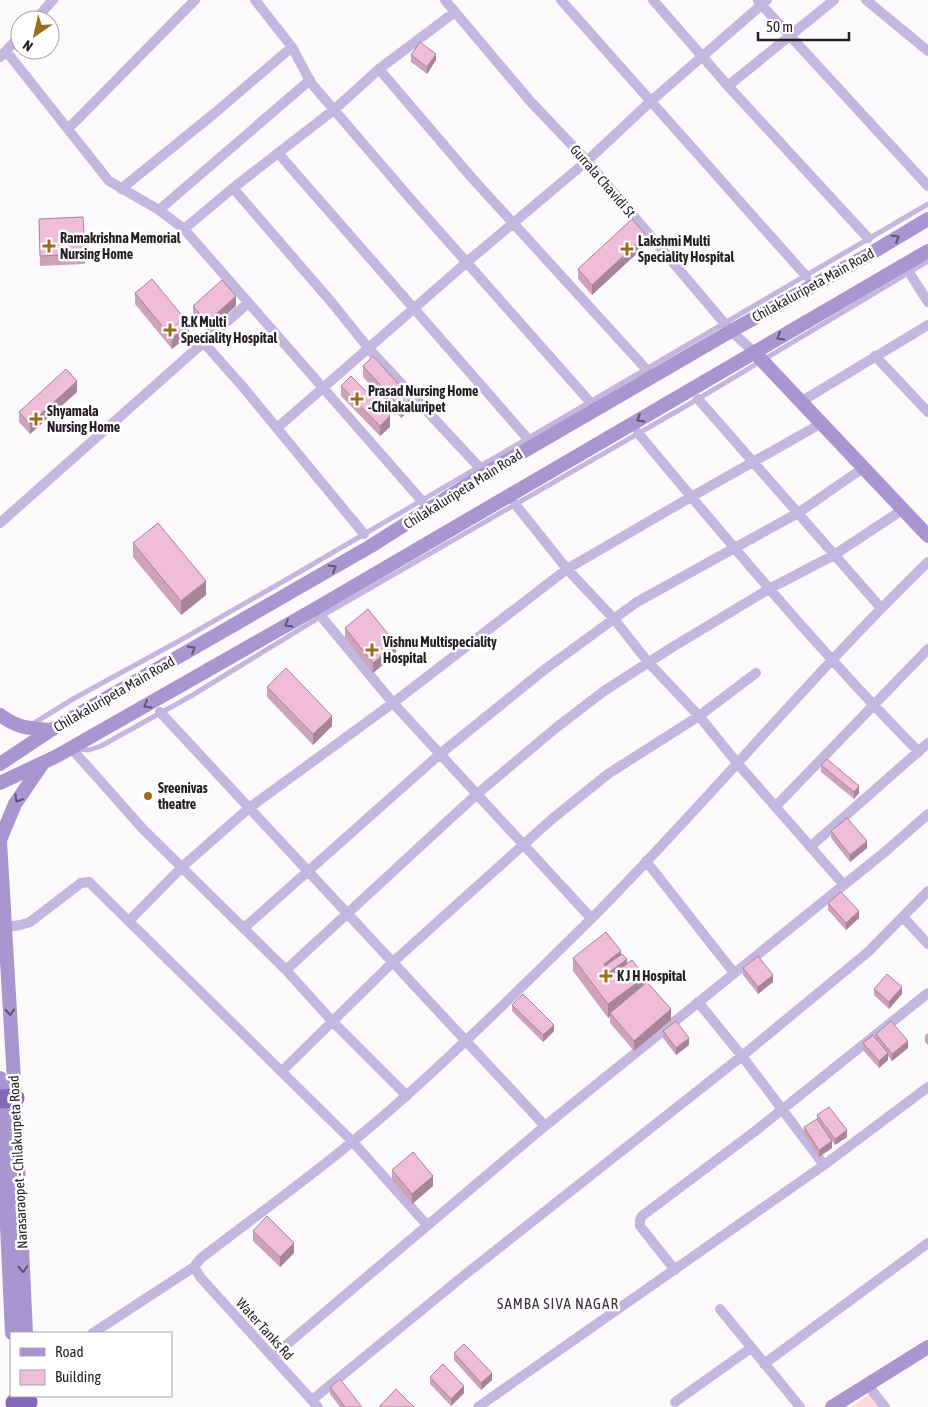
<svg xmlns="http://www.w3.org/2000/svg" width="928" height="1407" font-family="'Asap Condensed',sans-serif">
<style>
.green{fill:#fedadf}
.lines{fill:none;stroke-linecap:round;stroke-linejoin:round}
.lane{stroke:#c4b7df;stroke-width:5}
.street{stroke:#c4b7df;stroke-width:10}
.secondary{stroke:#a996d0;stroke-width:14}
.highway{stroke:#8567b9;stroke-width:19}
.wall{fill:#cea3ba}
.shaded-wall{fill:#a78497}
.building{fill:#efbdd8;stroke:#a78497}
.oneway{stroke:#605472}
.poi-dot{fill:#9c6d1f;stroke:#fff;stroke-width:2}
.labels{text-anchor:middle;stroke-width:5;stroke-linejoin:round;paint-order:stroke}
.street-label{font-size:14px;fill:#241e25;stroke:#fff}
.poi-label{font-size:14px;font-weight:bold;fill:#241e25;stroke:#fff;text-anchor:start}
.neighbourhood-label{font-size:15px;letter-spacing:1px;fill:#3d2f3f;stroke:#fff}
</style>
<rect width="100%" height="100%" fill="#fdfafe"/>
<path class="green" d="M870 1393 881 1407H852Z"/>
<g class="lines">
<path class="lane" d="M31 725 73 699 179 641 296 574 928 204
M76 749 89 750 101 746 191 696 320 617 698 399 928 261"/>
<path class="street" d="M255 0 292 47 311 83 408 196 590 402
M445 0 530 101 587 161 731 331 754 352
M561 0 806 276
M653 0 728 86 868 238
M866 0 928 51
M758 1 928 186
M35 20 53 0
M6 51 109 181 159 210 184 229 422 501
M0 57 20 36
M379 69 472 178 647 370
M728 86 834 0
M68 129 195 0
M278 153 528 439
M233 188 333 304 369 349 479 467
M121 189 216 112 292 47
M159 210 310 80
M184 229 233 188 335 109 379 69 455 12
M909 272 928 302
M204 343 243 387 364 534
M875 356 928 412
M698 399 881 608
M802 401 928 325
M277 428 467 262 587 161 650 102 767 0
M638 433C729 542 819 651 919 752
M515 504 567 569 614 619 648 662 699 716 738 764 843 884
M0 523 248 303
M315 609 393 703 591 918
M160 712 545 1126
M71 748 143 829 286 970 332 1021 407 1096
M775 807 928 649
M810 847 928 743
M646 861 734 973
M903 917 928 944
M129 921 183 866 249 808 393 703 567 569 691 497 822 423
M0 928 20 925 30 922 81 883 89 882 353 1142 427 1225
M244 928 440 754 544 670 637 602 798 513 863 468
M286 970 477 794 557 727 604 691 671 648 769 589 834 555 902 510
M698 1002 742 1056 824 1165
M282 1071 393 962 552 819 608 774 699 716 756 673
M194 1267 201 1278 318 1407
M675 1270 640 1226V1220L642 1216 754 1132 928 993
M720 1309 800 1407
M93 1333 194 1267 200 1259C270 1205 342 1154 407 1095 470 1039 530 979 590 920 706 804 810 676 928 562
M272 1357 545 1126 886 851 928 814
M764 1364 928 1243
M867 1384 885 1407
M312 1400 467 1273 742 1056 868 952 928 891
M675 1402 751 1348
M478 1407 824 1165 928 1087"/>
<path class="secondary" d="M754 352 928 536
M0 715C19 729 29 728 51 730
M0 764 51 730 371 546 481 476 731 331 868 255 928 219
M0 783 57 756 315 609 928 251
M0 840 15 804 43 763
M0 841 15 1098 26 1333
M0 1078 12 1333
M832 1407 928 1347"/>
<path class="highway" d="M1 1099 15 1098
M15 1403 28 1402"/>
</g>
<path class="wall" d="M411 55 436 60 427 74 411 62Z
M39 219 85 254V264L40 266Z
M646 245 592 295 578 279V269Z
M135 293 189 335 172 349 135 304Z
M193 306H236L207 332 193 317Z
M363 366 411 408 401 418 363 377Z
M341 386 390 427 380 436 341 396Z
M77 392 30 434 19 422V412Z
M133 543 206 595 181 615 133 557Z
M345 628 396 654 373 673 345 638Z
M267 687 332 726 313 745 267 697Z
M821 765 859 793 854 799 821 772Z
M831 831 867 848 850 862 831 838Z
M828 903 859 918 846 930 828 910Z
M621 955 627 963 645 983 671 1020 634 1051 610 1023V1016L608 1018 573 971V958Z
M743 968 773 982 758 994 743 975Z
M874 989 902 994 889 1009 874 995Z
M512 1005 554 1031 543 1042 512 1011Z
M663 1031 689 1045 676 1055 663 1038Z
M928 1033V1045L925 1042V1035Z
M876 1034 908 1048 892 1061 888 1056V1060L879 1068 863 1050V1043L876 1040Z
M817 1115 847 1137 835 1145 832 1141V1148L819 1157 804 1134V1127L817 1120Z
M392 1170 433 1186 412 1204 392 1180Z
M253 1231 294 1253 280 1267 253 1241Z
M454 1353 492 1380 481 1390 454 1360Z
M430 1377 464 1393 451 1406 430 1384Z
M330 1387 362 1407H340L330 1394Z"/>
<path class="shaded-wall" d="M436 54V60L427 74V67Z
M646 235V245L592 295V285Z
M236 296V306L207 332V322Z
M189 324V335L172 349V338Z
M77 381V392L30 434V424Z
M411 398V408L401 418V408Z
M390 416V427L380 436V426Z
M206 581V595L181 615V601Z
M396 644V654L373 673V663Z
M332 716V726L313 745V734Z
M859 786V793L854 799V792Z
M867 841V848L850 862V855Z
M859 911V918L846 930V923Z
M621 951V964L627 959V973L607 988 604 964Z
M773 975V982L758 994V987Z
M645 977V990L610 1013V1016L608 1018V1004Z
M902 987V994L889 1009V1002Z
M671 1009V1020L634 1051V1041Z
M554 1025V1031L543 1042V1035Z
M689 1038V1045L676 1055V1048Z
M908 1041V1048L892 1061V1054Z
M888 1053V1060L879 1068V1061Z
M847 1130V1137L835 1145V1139Z
M832 1141V1148L819 1157V1150Z
M433 1176V1186L412 1204V1194Z
M294 1243V1253L280 1267V1257Z
M492 1373V1380L481 1390V1383Z
M464 1386V1393L451 1406V1399Z"/>
<path class="building" d="M420 42 436 54 427 67 411 55Z
M83 217 85 254 40 256 39 219Z
M632 219 646 235 592 285 578 269Z
M152 279 189 324 172 338 135 293Z
M222 280 236 296 207 322 193 306Z
M373 356 411 398 401 408 363 366Z
M66 369 77 381 30 424 19 412Z
M351 376 390 416 380 426 341 386Z
M158 523 206 581 181 601 133 543Z
M368 609 396 644 373 663 345 628Z
M286 668 332 716 313 734 267 687Z
M827 759 859 786 854 792 821 765Z
M847 818 867 841 850 855 831 831Z
M841 892 859 911 846 923 828 903Z
M606 932 621 951 604 964 605 966 622 954 627 959 607 974 609 977 632 960 645 977 608 1004 573 958Z
M758 956 773 975 758 987 743 968Z
M887 974 902 987 889 1002 874 989Z
M647 982 671 1009 634 1041 610 1013Z
M523 994 554 1025 543 1035 512 1005Z
M676 1021 689 1038 676 1048 663 1031Z
M891 1021 908 1041 892 1054 876 1034Z
M873 1035 888 1053 879 1061 863 1043Z
M829 1107 847 1130 835 1139 817 1115Z
M817 1119 832 1141 819 1150 804 1127Z
M413 1152 433 1176 412 1194 392 1170Z
M267 1216 294 1243 280 1257 253 1231Z
M464 1344 492 1373 481 1383 454 1353Z
M443 1364 464 1386 451 1399 430 1377Z
M340 1379 362 1407H345L330 1387Z
M396 1389 414 1407H379Z"/>
<defs><path id="oneway-chevron" d="M-2-3.5L2.5 0L-2 3.5" fill="none" stroke-width="1.6" stroke-linecap="round" stroke-linejoin="round" transform="scale(1.25)"/></defs>
<g class="oneway">
<use href="#oneway-chevron" transform="translate(896 238) rotate(-31)"/>
<use href="#oneway-chevron" transform="translate(780 337) rotate(150)"/>
<use href="#oneway-chevron" transform="translate(640 419) rotate(149)"/>
<use href="#oneway-chevron" transform="translate(333 568) rotate(-30)"/>
<use href="#oneway-chevron" transform="translate(288 624) rotate(150)"/>
<use href="#oneway-chevron" transform="translate(192 649) rotate(-30)"/>
<use href="#oneway-chevron" transform="translate(147 705) rotate(150)"/>
<use href="#oneway-chevron" transform="translate(18 799) rotate(121)"/>
<use href="#oneway-chevron" transform="translate(10 1012) rotate(87)"/>
<use href="#oneway-chevron" transform="translate(23 1269) rotate(87)"/>
</g>
<g class="poi-dot">
<path d="M46.5 238.5h5v5h5v5h-5v5h-5v-5h-5v-5h5z"/>
<path d="M624.5 241.5h5v5h5v5h-5v5h-5v-5h-5v-5h5z"/>
<path d="M167.5 322.5h5v5h5v5h-5v5h-5v-5h-5v-5h5z"/>
<path d="M354.5 391.5h5v5h5v5h-5v5h-5v-5h-5v-5h5z"/>
<path d="M33.5 411.5h5v5h5v5h-5v5h-5v-5h-5v-5h5z"/>
<path d="M369.5 642.5h5v5h5v5h-5v5h-5v-5h-5v-5h5z"/>
<circle cx="148" cy="796" r="5"/>
<path d="M603.5 968.5h5v5h5v5h-5v5h-5v-5h-5v-5h5z"/>
</g>
<g class="labels">
<g class="street-label">
<text transform="translate(603 181) rotate(49)" y="5">Gurrala Chavidi St</text>
<text transform="translate(813 285) rotate(-29)" y="5">Chilakaluripeta Main Road</text>
<text transform="translate(463 489) rotate(-32)" y="5">Chilakaluripeta Main Road</text>
<text transform="translate(114 694) rotate(-30)" y="5">Chilakaluripeta Main Road</text>
<text transform="translate(18 1162) rotate(-93)" y="5">Narasaraopet - Chilakurpeta Road</text>
<text transform="translate(265 1329) rotate(48)" y="5">Water Tanks Rd</text>
</g>
<g class="poi-label">
<text x="60" y="243">Ramakrishna Memorial<tspan x="60" dy="16">Nursing Home</tspan></text>
<text x="638" y="246">Lakshmi Multi<tspan x="638" dy="16">Speciality Hospital</tspan></text>
<text x="181" y="327">R.K Multi<tspan x="181" dy="16">Speciality Hospital</tspan></text>
<text x="368" y="396">Prasad Nursing Home<tspan x="368" dy="16">-Chilakaluripet</tspan></text>
<text x="47" y="416">Shyamala<tspan x="47" dy="16">Nursing Home</tspan></text>
<text x="383" y="647">Vishnu Multispeciality<tspan x="383" dy="16">Hospital</tspan></text>
<text x="158" y="793">Sreenivas<tspan x="158" dy="16">theatre</tspan></text>
<text x="617" y="981">K J H Hospital</text>
</g>
<g class="neighbourhood-label">
<text x="558" y="1309">SAMBA SIVA NAGAR</text>
</g>
</g>
<rect x="10" y="1332" width="162" height="65" fill="#ffffff" stroke="#a7a5a8"/>
<rect x="20" y="1348" width="25" height="8" fill="#a996d0" stroke="#a7a5a8"/>
<text x="55" y="1357" font-size="15" fill="#241e25">Road</text>
<rect x="20" y="1370" width="25" height="15" fill="#efbdd8" stroke="#a7a5a8"/>
<text x="55" y="1382" font-size="15" fill="#241e25">Building</text>
<g transform="translate(35 35) rotate(214)"><circle r="24" fill="#ffffff" stroke="#a7a5a8"/>
<path d="M0-4L9 19L0 12L-9 19Z" fill="#9c6d1f"/>
<text y="-8" font-size="14" font-weight="bold" text-anchor="middle" fill="#241e25">N</text>
</g>
<path d="M758 32v8h91v-8" fill="none" stroke="#241e25" stroke-width="2.5"/>
<text x="766" y="32" font-size="15" fill="#241e25" stroke="#ffffff" stroke-width="4" paint-order="stroke">50 m</text>
</svg>
